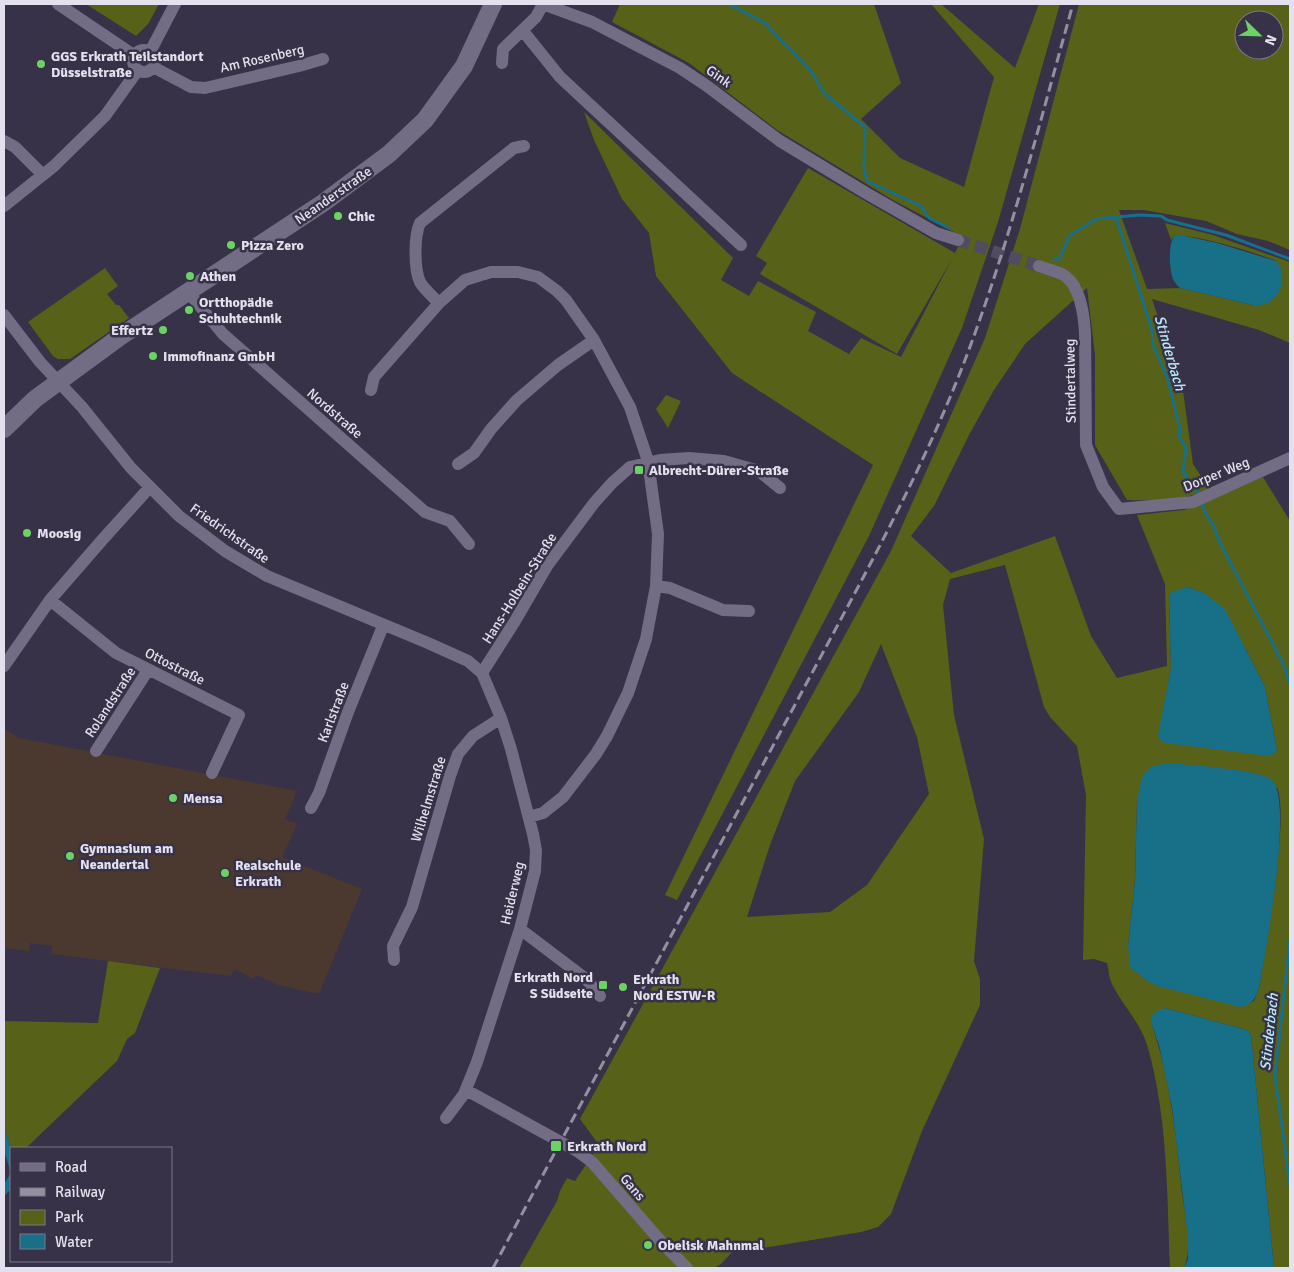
<svg xmlns="http://www.w3.org/2000/svg" width="1294" height="1272" font-family="Signika,sans-serif">
<style>
.education{fill:#4b3930}
.green{fill:#576118;fill-rule:evenodd}
.water{fill:#186f88}
.lines{fill:none;stroke-linecap:round;stroke-linejoin:round}
.stream{stroke:#186f88;stroke-width:3}
.minor-tunnel{stroke:#514c60;stroke-width:12;stroke-dasharray:12 6;stroke-linecap:butt}
.minor{stroke:#726c85;stroke-width:12}
.secondary{stroke:#726c85;stroke-width:18}
.rail{stroke:#9490a2;stroke-width:3;stroke-dasharray:10 5;stroke-linecap:butt}
.poi-dot{fill:#6ad363;stroke:#373247;stroke-width:2}
.labels{text-anchor:middle;stroke-width:5;stroke-linejoin:round;paint-order:stroke}
.poi-label{font-size:14px;font-weight:bold;fill:#e4e1ef;stroke:#373247;text-anchor:start}
.street-label{font-size:14px;fill:#e4e1ef;stroke:#373247}
.water-label{font-size:15px;font-style:italic;fill:#b9e9fb;stroke:#373247}
</style>
<rect width="100%" height="100%" fill="#373247"/>
<path class="education" d="M4 729 19 738 297 791 285 819 297 824 282 857 362 889 319 994 278 985 256 975 254 979 234 969 231 976 51 954 52 946 30 943 29 951 4 948Z"/>
<path class="green" d="M86 4H159L148 24 136 36Z
M620 4H874L901 83 861 119 900 158 964 187 994 77 931 4H941L1015 68 1039 4H1060L998 222 962 328 869 536 677 900 665 895 873 465 732 373 656 276 649 233 622 199 594 140 584 112 733 258 721 280 749 296 758 281 816 312 808 331 849 354 861 338 901 357 952 259 897 354 760 274 767 263 756 256 808 168 955 253 963 237 893 200 777 130 689 63 612 22Z
M1079 4H1290V250L1268 241 1237 234 1206 221 1144 210H1119L1147 289 1180 288 1253 305 1276 261C1258 253 1192 233 1174 236L1171 240 1165 223 1213 235 1290 262V343L1259 330 1152 299 1183 391 1193 464 1210 490C1183 500 1156 501 1127 500L1095 445V355L1087 288 1025 344 994 390 969 435 934 506 911 536 951 573 1055 536 1091 636 1117 678 1167 666 1165 584 1137 515 1184 510 1263 477 1290 521V1268H1274L1251 1035 1247 1030 1165 1008 1151 1022C1170 1077 1176 1134 1182 1192 1185 1214 1193 1249 1184 1268H1170C1167 1196 1168 1119 1148 1048 1142 1025 1124 1007 1113 986 1109 979 1109 971 1107 963L1094 959 1083 960 1086 795 1077 746 1050 717 1044 707 1005 565 950 579 943 605 954 715 984 839 974 961 980 979V1005L922 1131 891 1214 878 1227 861 1232 763 1248H736L721 1264 714 1268H519L557 1201 560 1191 567 1178 575 1181 599 1145 580 1119 891 551 985 338 1020 229ZM1244 20H1274V50H1244ZM1188 587 1204 593 1246 650 1265 687 1277 750 1160 740 1159 735 1171 668 1169 595ZM881 644 917 737 929 794 867 885 830 912 747 917 770 845 795 781 859 692ZM1195 766 1242 771 1261 775 1278 789C1283 812 1280 834 1278 858 1274 902 1266 945 1259 988L1254 1001 1241 1007 1212 998 1128 946 1135 880 1137 801Z
M105 268 118 286 107 294 116 305H119L129 318 70 359H58L53 356 28 322Z
M666 395 681 401 668 428 656 409Z
M108 961 160 968 135 1033 127 1039 117 1061 26 1148H11L4 1127V1021L98 1023Z"/>
<path class="water" d="M1180 235 1217 243 1276 261C1288 273 1282 299 1265 304 1262 305 1257 305 1253 305L1180 288C1178 286 1176 284 1174 281 1169 271 1168 245 1174 236Z
M1188 587 1204 593 1225 609 1265 687 1277 750 1274 754 1269 756 1166 743 1160 740 1158 735 1171 668 1169 595 1174 591Z
M1167 763C1187 765 1259 769 1272 780 1294 802 1265 954 1259 988 1255 999 1253 1004 1241 1007L1157 986 1146 980 1130 967 1128 946 1135 880 1137 801 1142 777 1150 767Z
M1165 1008 1247 1030 1251 1035 1274 1268H1184L1188 1259 1187 1229 1172 1107 1159 1045 1151 1022 1152 1015 1157 1011Z
M4 1127 11 1148V1189L4 1196V1184L11 1173 4 1151Z"/>
<g class="lines">
<path class="stream" d="M729 4 765 23 811 71 824 93 865 127 864 169 867 181 921 206 929 218 949 228
M1116 217 1152 330 1153 345 1167 377 1180 428 1179 437 1186 447 1183 472 1198 492
M1055 260 1060 258 1069 236 1096 219 1139 215 1161 216 1167 220 1226 235 1290 259
M1202 503 1206 514 1214 526 1220 543 1284 665 1290 684
M1290 939 1275 1076 1290 1186"/>
<path class="minor-tunnel" d="M958 240 1039 266"/>
<path class="minor" d="M58 4 135 56
M523 31 560 77 741 245
M133 61a11 11 0 1 1 22 0a11 11 0 1 1-22 0Z
M150 52 175 4
M502 63 503 49 536 17 543 4 592 22 680 68 707 86 780 141 866 193 936 233 958 240
M153 67 191 87 205 88 299 66 323 59
M4 141 15 147 42 174
M4 206 54 166 105 116 138 70
M1039 266C1047 269 1055 271 1062 274 1080 283 1084 315 1085 333L1086 445 1103 487 1119 509 1193 502 1290 458
M189 293 223 334 425 512 450 521 469 544
M439 303C433 297 424 289 420 282 414 269 414 236 420 223L514 148 524 146
M4 315 40 362 82 407 131 468 179 516 225 551 267 576 428 643 468 661 482 673 501 718 511 749 533 834 536 850 535 871 520 929 477 1062 464 1094 446 1118
M371 390 374 377 439 303 465 280 491 272H518L538 277 557 291 566 300 594 340 630 407 648 461 658 534 656 586 646 639 628 693 607 736 596 754 563 797 543 813 529 817
M458 464 474 453 491 429 517 400 558 365 594 340
M656 586 670 588 723 610 749 611
M50 600 116 653 239 715 212 773
M4 666 50 600 103 539 150 487
M482 673 515 621 547 566 594 503 612 483 630 467 660 460 689 458 724 461 759 471 780 488
M96 751 148 670
M311 808 319 793 348 712 383 626
M520 929 586 979 600 996
M394 960 393 946 412 907 450 776 458 754 473 736 501 718
M466 1090 577 1151 592 1162 664 1245 687 1268"/>
<path class="secondary" d="M4 429 35 399 121 336 323 203 389 154 425 120 464 66 493 4"/>
<path class="rail" d="M493 1268 849 604C894 520 938 434 971 344 1012 233 1041 118 1073 4"/>
</g>
<g class="poi-dot">
<circle cx="41" cy="64" r="5"/>
<circle cx="338" cy="216" r="5"/>
<circle cx="231" cy="245" r="5"/>
<circle cx="190" cy="276" r="5"/>
<circle cx="189" cy="310" r="5"/>
<circle cx="163" cy="330" r="5"/>
<circle cx="153" cy="356" r="5"/>
<rect x="634" y="465" width="10" height="10" rx="2.5"/>
<circle cx="27" cy="533" r="5"/>
<circle cx="173" cy="798" r="5"/>
<circle cx="70" cy="856" r="5"/>
<circle cx="225" cy="873" r="5"/>
<rect x="598" y="980" width="10" height="10" rx="2.5"/>
<circle cx="623" cy="987" r="5"/>
<rect x="550" y="1140" width="12" height="12" rx="2.5"/>
<circle cx="648" cy="1245" r="5"/>
</g>
<g class="labels">
<g class="poi-label">
<text x="51" y="61">GGS Erkrath Teilstandort<tspan x="51" dy="16">Düsselstraße</tspan></text>
<text x="348" y="221">Chic</text>
<text x="241" y="250">Pizza Zero</text>
<text x="200" y="281">Athen</text>
<text x="199" y="307">Ortthopädie<tspan x="199" dy="16">Schuhtechnik</tspan></text>
<text x="153" y="335" text-anchor="end">Effertz</text>
<text x="163" y="361">Immofinanz GmbH</text>
<text x="649" y="475">Albrecht-Dürer-Straße</text>
<text x="37" y="538">Moosig</text>
<text x="183" y="803">Mensa</text>
<text x="80" y="853">Gymnasium am<tspan x="80" dy="16">Neandertal</tspan></text>
<text x="235" y="870">Realschule<tspan x="235" dy="16">Erkrath</tspan></text>
<text x="593" y="982" text-anchor="end">Erkrath Nord<tspan x="593" dy="16">S Südseite</tspan></text>
<text x="633" y="984">Erkrath<tspan x="633" dy="16">Nord ESTW-R</tspan></text>
<text x="567" y="1151">Erkrath Nord</text>
<text x="658" y="1250">Obelisk Mahnmal</text>
</g>
<g class="street-label">
<text transform="translate(262 58) rotate(-13)" y="5">Am Rosenberg</text>
<text transform="translate(719 76) rotate(35)" y="5">Gink</text>
<text transform="translate(333 195) rotate(-35)" y="5">Neanderstraße</text>
<text transform="translate(1070 381) rotate(-91)" y="5">Stindertalweg</text>
<text transform="translate(335 413) rotate(41)" y="5">Nordstraße</text>
<text transform="translate(1216 474) rotate(-22)" y="5">Dorper Weg</text>
<text transform="translate(230 533) rotate(35)" y="5">Friedrichstraße</text>
<text transform="translate(519 588) rotate(-58)" y="5">Hans-Holbein-Straße</text>
<text transform="translate(175 666) rotate(27)" y="5">Ottostraße</text>
<text transform="translate(110 702) rotate(-57)" y="5">Rolandstraße</text>
<text transform="translate(333 712) rotate(-69)" y="5">Karlstraße</text>
<text transform="translate(428 799) rotate(-73)" y="5">Wilhelmstraße</text>
<text transform="translate(512 893) rotate(-77)" y="5">Heiderweg</text>
<text transform="translate(633 1187) rotate(49)" y="5">Gans</text>
</g>
<g class="water-label">
<text transform="translate(1170 353) rotate(74)" y="5">Stinderbach</text>
<text transform="translate(1269 1032) rotate(-84)" y="5">Stinderbach</text>
</g>
</g>
<rect width="1294" height="1272" fill="none" stroke="#e4e1ef" stroke-width="10"/>
<rect x="10" y="1147" width="162" height="115" fill="#373247" stroke="#7c788a"/>
<rect x="20" y="1163" width="25" height="8" fill="#726c85" stroke="#7c788a"/>
<text x="55" y="1172" font-size="15" fill="#e4e1ef">Road</text>
<rect x="20" y="1188" width="25" height="8" fill="#9490a2" stroke="#7c788a"/>
<text x="55" y="1197" font-size="15" fill="#e4e1ef">Railway</text>
<rect x="20" y="1210" width="25" height="15" fill="#576118" stroke="#7c788a"/>
<text x="55" y="1222" font-size="15" fill="#e4e1ef">Park</text>
<rect x="20" y="1234" width="25" height="15" fill="#186f88" stroke="#7c788a"/>
<text x="55" y="1247" font-size="15" fill="#e4e1ef">Water</text>
<g transform="translate(1259 35) rotate(113)"><circle r="24" fill="#373247" stroke="#7c788a"/>
<path d="M0-4L9 19L0 12L-9 19Z" fill="#6ad363"/>
<text y="-8" font-size="14" font-weight="bold" text-anchor="middle" fill="#e4e1ef">N</text>
</g>
</svg>
